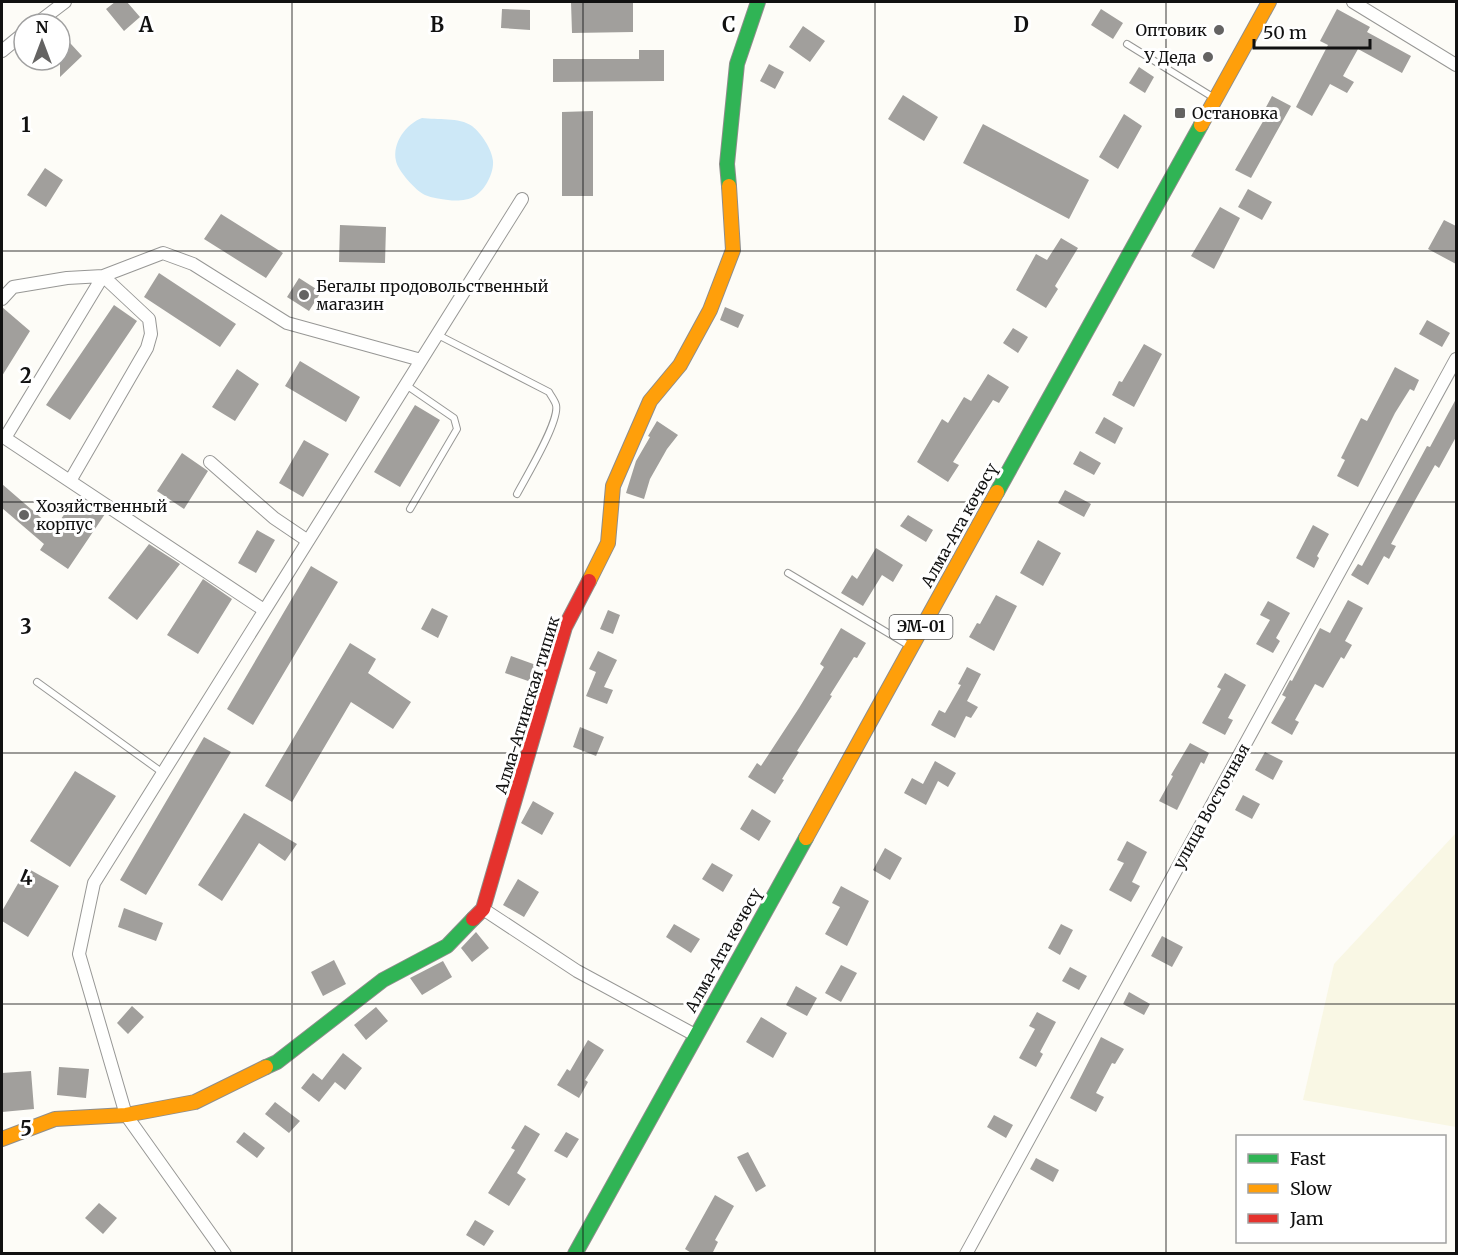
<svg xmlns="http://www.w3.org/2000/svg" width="1458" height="1255" font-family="Merriweather,serif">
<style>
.farmland{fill:#f9f7e4}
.water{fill:#cde8f7}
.building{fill:#a19f9c}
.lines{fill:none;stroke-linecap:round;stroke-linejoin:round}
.lane-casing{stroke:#979795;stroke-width:8}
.street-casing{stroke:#979795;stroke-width:14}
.fast-casing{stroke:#8e8d8b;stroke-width:16}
.slow-casing{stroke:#8e8d8b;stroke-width:16}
.jam-casing{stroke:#8e8d8b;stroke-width:16}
.lane{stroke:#fffffe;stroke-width:6}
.street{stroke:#fffffe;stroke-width:12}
.fast{stroke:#30b455;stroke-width:14}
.slow{stroke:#ff9f0a;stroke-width:14}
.jam{stroke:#e5322d;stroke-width:14}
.grid{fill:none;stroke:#111;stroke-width:1.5;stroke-opacity:0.55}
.poi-dot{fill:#646362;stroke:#fff;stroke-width:2}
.labels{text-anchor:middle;stroke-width:6;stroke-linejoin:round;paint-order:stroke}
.shield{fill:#fff;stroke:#585858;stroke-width:1.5}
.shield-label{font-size:15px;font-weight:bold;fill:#111}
.poi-label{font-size:16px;fill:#111;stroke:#fff;text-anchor:start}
.street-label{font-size:16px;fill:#111;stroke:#fff}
.grid-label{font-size:20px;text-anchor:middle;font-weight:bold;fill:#111;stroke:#fff;stroke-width:6;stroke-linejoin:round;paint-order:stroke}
</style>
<rect width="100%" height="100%" fill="#fdfcf7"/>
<path class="farmland" d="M1456 833V1127L1303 1100 1334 964Z"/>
<path class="water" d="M422 118C437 120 459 117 472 126 481 133 492 149 493 161 494 173 485 190 475 196 467 201 456 201 448 200 441 199 432 198 425 195 416 191 398 171 396 161 392 143 406 124 422 118Z"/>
<path class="building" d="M115 2H127L140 17 124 31 106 9Z
M571 2H633V32L572 33Z
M502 9 530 10V30L501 28Z
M1101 9 1123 23 1113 39 1091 25Z
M1337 9 1370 27 1367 32 1411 56 1402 73 1358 49 1343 76 1354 82 1347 93 1330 84 1312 116 1296 107 1328 45 1320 41Z
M803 26 825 41 810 62 789 47Z
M60 32 82 56 60 77Z
M639 50H664V81L553 82V59H639Z
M769 64 784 72 775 89 760 81Z
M1139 67 1154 77 1145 93 1129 83Z
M903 95 938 117 924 141 888 119Z
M1272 96 1291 106 1251 178 1235 170 1269 111 1265 109Z
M593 111V196H562V112Z
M1124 114 1142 126 1118 169 1099 157Z
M983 124 1089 180 1069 219 963 163Z
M45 168 63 180 46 207 27 195Z
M1248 189 1272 202 1262 220 1238 207Z
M1220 207 1240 218 1214 269 1191 256Z
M221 214 283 253 266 278 204 239Z
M1444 220 1456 226V264L1428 249Z
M340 225 386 227 385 263 339 262Z
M1061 238 1078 248 1055 286 1058 289 1046 308 1016 290 1036 254 1047 260Z
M159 273 236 324 220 347 144 297Z
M299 278 321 292 309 311 287 297Z
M114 305 137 321 70 420 46 405Z
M2 307 30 331 2 376Z
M725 307 744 315 738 328 720 320Z
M1427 320 1450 333 1442 347 1419 334Z
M1013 328 1028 337 1018 353 1003 343Z
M1144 344 1162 354 1134 407 1112 395 1119 381 1122 382Z
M300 361 360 397 346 422 285 386Z
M1395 367 1419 380 1414 391 1410 389 1395 413 1358 487 1337 476 1345 460 1341 458 1361 418 1367 421Z
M237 369 259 384 235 421 212 407Z
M988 374 1009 387 999 403 993 400 976 426 953 462 959 465 948 482 917 462 942 419 948 423 964 397 971 401Z
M1456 399V437L1439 468 1435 465 1418 495 1391 544 1396 546 1389 559 1384 556 1368 585 1351 575 1358 564 1362 566 1427 446 1430 447Z
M415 405 440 420 400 487 374 472Z
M1104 417 1123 428 1115 444 1095 433Z
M657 421 678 435 667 449 650 479 644 499 626 493 636 461 650 437 648 436Z
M304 440 329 454 303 497 279 483Z
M1080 451 1101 463 1094 475 1073 464Z
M182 453 208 471 184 509 157 491Z
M2 484 54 529 77 496 105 514 68 569 40 550 44 544 2 508Z
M1065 490 1091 504 1084 517 1058 503Z
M908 515 933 530 926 542 900 526Z
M1313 525 1329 534 1317 556 1319 558 1314 568 1296 558Z
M257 530 275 540 256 573 238 563Z
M1038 540 1061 553 1043 586 1020 573Z
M149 544 180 564 137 620 108 598Z
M876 548 903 565 893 582 882 575 863 606 841 593 852 575 857 579Z
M311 566 338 582 253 725 227 709Z
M203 579 232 599 198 654 167 635Z
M996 595 1017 606 994 651 969 637 977 623 980 624Z
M1348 600 1363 608 1345 641 1352 645 1344 659 1341 657 1323 688 1315 684 1295 720 1299 722 1292 735 1271 723 1286 697 1282 695 1290 680 1292 681 1320 628 1330 633Z
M1268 601 1290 613 1276 638 1280 641 1273 653 1256 644 1270 620 1260 615Z
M432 608 448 616 438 638 421 629Z
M608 610 620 615 613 634 600 629Z
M841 628 866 643 857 658 854 657 830 695 832 696 797 751 799 752 782 779 784 780 775 794 748 777 757 763 761 766 799 708 824 667 820 664Z
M350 643 376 659 368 673 411 702 393 729 351 702 292 802 265 786Z
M598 651 617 660 604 687 613 690 607 704 586 696 596 672 589 669Z
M511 656 536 665 531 682 505 673Z
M967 667 981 674 967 701 978 707 971 718 966 716 955 738 931 725 939 710 945 713 961 685 958 684Z
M1225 673 1246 685 1228 718 1233 720 1225 735 1202 723 1221 689 1217 687Z
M580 727 604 737 596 756 573 747Z
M204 737 231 752 146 895 120 880Z
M1190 743 1209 753 1204 764 1201 762 1177 810 1159 801 1173 776 1171 775Z
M1265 752 1283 761 1273 780 1255 770Z
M935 761 956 773 948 787 938 781 926 805 904 793 912 778 923 784Z
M75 771 116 796 70 867 30 841Z
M1243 795 1260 804 1252 819 1235 810Z
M533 801 554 813 542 835 521 823Z
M752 809 771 821 759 841 740 829Z
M244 813 297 844 285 861 259 843 222 901 198 885Z
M1127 841 1147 852 1132 882 1140 886 1131 902 1109 890 1124 863 1117 860Z
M885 848 902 858 890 880 873 870Z
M712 863 733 875 723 892 702 879Z
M27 868 59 886 28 937 2 921V911Z
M518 879 539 892 524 917 503 905Z
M841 886 869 901 847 946 825 934 840 907 832 903Z
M124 908 163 923 156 941 118 927Z
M674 924 700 939 691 953 666 937Z
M1061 924 1073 930 1060 955 1048 948Z
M476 932 489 948 472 962 461 948Z
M1162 936 1183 947 1172 967 1151 956Z
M334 960 346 984 323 996 311 972Z
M443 961 452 977 422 995 410 978Z
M841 965 857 973 841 1002 825 993Z
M1070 967 1087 976 1079 990 1062 981Z
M796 986 817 998 807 1016 786 1005Z
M1129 992 1150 1004 1144 1015 1123 1004Z
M132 1006 144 1017 128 1034 117 1023Z
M376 1007 388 1021 366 1040 354 1025Z
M1037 1012 1056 1022 1040 1052 1043 1054 1036 1067 1019 1058 1035 1029 1029 1026Z
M761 1017 787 1033 773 1058 746 1042Z
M1101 1037 1124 1049 1115 1064 1112 1063 1096 1093 1104 1097 1096 1112 1070 1098Z
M588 1040 604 1050 585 1080 588 1082 579 1098 557 1085 567 1069 570 1071Z
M343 1053 362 1068 345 1090 335 1082 319 1102 301 1088 313 1073 322 1080Z
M59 1067 89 1069 86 1098 57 1095Z
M31 1071 34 1109 2 1112V1073Z
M275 1102 300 1121 289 1133 265 1114Z
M994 1115 1013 1125 1006 1138 987 1127Z
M525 1125 540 1134 517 1173 526 1179 509 1206 488 1193 515 1150 511 1148Z
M244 1132 265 1148 257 1158 236 1142Z
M566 1132 579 1139 567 1158 554 1151Z
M748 1152 766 1186 756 1192 737 1157Z
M1036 1158 1059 1170 1053 1182 1030 1169Z
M715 1195 734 1206 715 1240 718 1242 712 1254H693L685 1249Z
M99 1203 117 1218 103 1234 85 1218Z
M475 1220 494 1231 484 1246 466 1235Z"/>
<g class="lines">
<g class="lane-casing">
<path id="lane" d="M1127 44 1211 96
M438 335 549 392C551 396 555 401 556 405 560 421 526 477 517 494
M406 385 454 418 457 429 410 509
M788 573 908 645
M37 682 163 773"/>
</g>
<g class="street-casing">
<path id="street" d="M1353 2 1456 65
M36 24 65 2
M2 51 24 33
M2 299 13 287 67 278 103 276 149 319 151 334 147 348 70 481
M210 462 274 518 308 541
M264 610 5 438 103 276 163 253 193 264 287 323 421 360
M483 909 577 971 695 1035
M225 1254 126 1115 79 954 94 883 522 199
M966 1254 1456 359"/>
</g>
<g class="fast-casing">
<path id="fast" d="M729 186 727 164 737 64 758 2
M997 492 1201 125
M266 1067 277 1062 383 980 447 946 473 919
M575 1254 806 838"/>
</g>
<g class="slow-casing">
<path id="slow" d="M1201 125 1269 2
M589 581 608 543 613 486 650 401 680 365 710 310 733 250 729 186
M806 838 997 492
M2 1139 55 1119 126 1115 195 1102 266 1067"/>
</g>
<g class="jam-casing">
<path id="jam" d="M473 919 483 909 565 627 589 581"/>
</g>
<use href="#lane" class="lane"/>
<use href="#street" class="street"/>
<use href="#fast" class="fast"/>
<use href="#slow" class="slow"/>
<use href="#jam" class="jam"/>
</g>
<path class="grid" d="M292 2V1254M583 2V1254M875 2V1254M1166 2V1254M2 251H1456M2 502H1456M2 753H1456M2 1004H1456"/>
<g class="poi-dot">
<circle cx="1219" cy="30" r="6"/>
<circle cx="1208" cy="57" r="6"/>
<rect x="1174" y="107" width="12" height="12" rx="3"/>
<circle cx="304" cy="295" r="6"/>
<circle cx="24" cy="515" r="6"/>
</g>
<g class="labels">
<rect class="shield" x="889.5" y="615" width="63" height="24" rx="4.5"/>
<g class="shield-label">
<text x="921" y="632">ЭМ-01</text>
</g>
<g class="poi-label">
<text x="1207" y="36" text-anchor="end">Оптовик</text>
<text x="1196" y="63" text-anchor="end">У Деда</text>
<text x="1192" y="119">Остановка</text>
<text x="316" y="292">Бегалы продовольственный<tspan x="316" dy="18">магазин</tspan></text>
<text x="36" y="512">Хозяйственный<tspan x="36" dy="18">корпус</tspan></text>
</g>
<g class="street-label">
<text transform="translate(959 525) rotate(-61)" y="6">Алма-Ата көчөсү</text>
<text transform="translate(527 705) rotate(-73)" y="6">Алма-Атинская типик</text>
<text transform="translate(1211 806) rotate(-61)" y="6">улица Восточная</text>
<text transform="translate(723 950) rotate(-61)" y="6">Алма-Ата көчөсү</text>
</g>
</g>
<g class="grid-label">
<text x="146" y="32">A</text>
<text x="437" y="32">B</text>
<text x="729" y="32">C</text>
<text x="1021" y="32">D</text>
<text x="26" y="132">1</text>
<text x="26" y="383">2</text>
<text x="26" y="634">3</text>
<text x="26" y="885">4</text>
<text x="26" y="1136">5</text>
</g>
<rect width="1458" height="1255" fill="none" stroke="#111111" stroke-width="6"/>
<rect x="1236" y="1135" width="210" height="108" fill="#ffffff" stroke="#a0a0a0" stroke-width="1.5"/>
<rect x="1248" y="1154" width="30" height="9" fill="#30b455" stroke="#a0a0a0" stroke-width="1.5"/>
<text x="1290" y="1165" font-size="18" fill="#111111">Fast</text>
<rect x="1248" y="1184" width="30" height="9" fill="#ff9f0a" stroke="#a0a0a0" stroke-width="1.5"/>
<text x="1290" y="1195" font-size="18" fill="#111111">Slow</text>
<rect x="1248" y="1214" width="30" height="9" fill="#e5322d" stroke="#a0a0a0" stroke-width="1.5"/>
<text x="1290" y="1225" font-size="18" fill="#111111">Jam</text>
<g transform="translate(42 42)"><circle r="28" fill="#ffffff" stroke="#a0a0a0" stroke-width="1.5"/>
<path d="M0-4.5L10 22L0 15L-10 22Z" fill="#646362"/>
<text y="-9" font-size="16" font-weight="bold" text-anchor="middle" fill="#111111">N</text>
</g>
<path d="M1254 39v9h116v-9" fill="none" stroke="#111111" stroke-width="3"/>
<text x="1263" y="39" font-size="18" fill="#111111" stroke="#ffffff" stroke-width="4.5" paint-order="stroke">50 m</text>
</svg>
